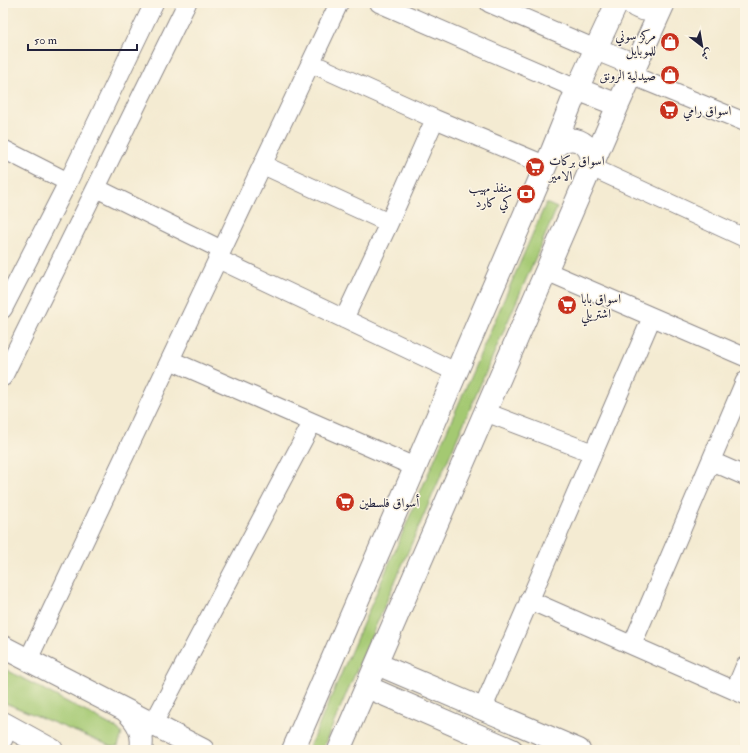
<svg xmlns="http://www.w3.org/2000/svg" width="748" height="753" font-family="'IM FELL Double Pica',Amiri,serif">
<style>
.green{fill:#a4c972;stroke:#637656}
.lines{fill:none;stroke-linecap:round;stroke-linejoin:round}
.minor-casing{stroke:#8b8686;stroke-width:20}
.secondary-casing{stroke:#8b8686;stroke-width:24}
.minor{stroke:#fff;stroke-width:18}
.secondary{stroke:#fff;stroke-width:22}
.labels{text-anchor:middle;stroke-width:3;stroke-linejoin:round;paint-order:stroke}
.poi-label{font-size:13px;fill:#22223b;stroke:#fcf5e5;text-anchor:start}
</style>
<rect width="100%" height="100%" fill="#fcf5e5"/>
<filter id="ink" filterUnits="userSpaceOnUse"><feTurbulence type="fractalNoise" baseFrequency=".025" numOctaves="2"/><feDisplacementMap in="SourceGraphic" scale="8" xChannelSelector="R" yChannelSelector="G"/><feConvolveMatrix kernelMatrix="1 2 1 2 8 2 1 2 1" color-interpolation-filters="sRGB"/></filter>
<filter id="wash" filterUnits="userSpaceOnUse"><feTurbulence type="fractalNoise" baseFrequency=".012" numOctaves="4" result="noise"/><feDisplacementMap in="SourceGraphic" scale="16" xChannelSelector="R" yChannelSelector="G"/><feGaussianBlur stdDeviation="0.9" result="paint"/><feColorMatrix in="noise" values="0 0 0 0 0 0 0 0 0 0 0 0 0 0 0 0 0 1.4 0 .05"/><feComposite in="paint" operator="in"/></filter>
<g filter="url(#wash)">
<rect width="100%" height="100%" fill="#f4ebd2"/>
<path class="green" d="M546 203 557 208 322 750H308Z
M3 668 118 729 122 734 118 746 113 747 3 702Z"/>
</g>
<g filter="url(#ink)">
<g class="lines">
<g class="minor-casing">
<path id="minor" d="M379 3 577 89
M489 3 596 49
M311 63 435 119 545 165
M631 75 745 122
M3 149 68 182
M263 165 389 223
M591 167 745 238
M96 188 222 250
M218 259 456 372
M546 271 745 357
M3 309 68 182 154 3
M344 319 389 223 435 119
M170 360 415 467
M3 377 187 3
M485 412 593 453
M711 461 745 476
M529 600 745 695
M632 645 745 381
M28 660 339 3
M735 690 745 666
M483 708 652 317
M153 724 312 423
M3 740 9 727"/>
</g>
<g class="secondary-casing">
<path id="secondary" d="M631 3C642 12 653 12 663 3
M596 49 635 65
M577 89 618 105
M552 151C567 129 596 141 591 167
M3 647 203 750
M377 664 579 750
M367 687 512 750
M126 711C138 722 144 733 141 750
M3 723 52 750
M293 750 552 151 577 89 617 3
M339 750 618 105 664 3"/>
</g>
<use href="#minor" class="minor"/>
<use href="#secondary" class="secondary"/>
</g>
</g>
<defs>
<g id="shop-disc" transform="scale(1)"><circle r="9.5" fill="#c8321e" stroke="#fcf5e5"/><path d="M-5-2.5h2.3a2.7 3.5 0 0 1 5.4 0H5L5.5 6h-11ZM-1.5-2.5h3a1.5 2.3 0 0 0-3 0Z" fill="#fff"/></g>
<g id="supermarket-disc" transform="scale(1)"><circle r="9.5" fill="#c8321e" stroke="#fcf5e5"/><path d="M-6-5.5h2.5l.6 2H6L4.5 2H-2.5L-4.4-4H-6ZM-1.5 3.2a1.3 1.3 0 1 0 .1 0ZM3 3.2a1.3 1.3 0 1 0 .1 0Z" fill="#fff"/></g>
<g id="bank-disc" transform="scale(1)"><circle r="9.5" fill="#c8321e" stroke="#fcf5e5"/><path d="M-6-4H6V4H-6ZM0-2.3a2.3 2.3 0 1 0 0 4.6a2.3 2.3 0 1 0 0-4.6Z" fill="#fff"/></g>
</defs>
<g fill-rule="evenodd">
<use href="#shop-disc" x="670" y="42"/>
<use href="#shop-disc" x="670" y="75"/>
<use href="#supermarket-disc" x="669" y="110"/>
<use href="#supermarket-disc" x="535" y="167"/>
<use href="#bank-disc" x="526" y="194"/>
<use href="#supermarket-disc" x="567" y="305"/>
<use href="#supermarket-disc" x="345" y="502"/>
</g>
<g class="labels">
<g class="poi-label">
<text x="656" y="40" text-anchor="end">مركز سوني<tspan x="656" dy="15">للموبايل</tspan></text>
<text x="656" y="80" text-anchor="end">صيدلية الرونق</text>
<text x="683" y="115">اسواق رامي</text>
<text x="549" y="165">اسواق بركات<tspan x="549" dy="15">الامير</tspan></text>
<text x="512" y="192" text-anchor="end">منفذ مهيب<tspan x="512" dy="15">كي كارد</tspan></text>
<text x="581" y="303">اسواق بابا<tspan x="581" dy="15">اشتريلي</tspan></text>
<text x="359" y="507">أسواق فلسطين</text>
</g>
</g>
<rect width="748" height="753" fill="none" stroke="#fcf5e5" stroke-width="16"/>
<g transform="translate(702 46) rotate(149)" stroke="#fcf5e5" stroke-width="3" paint-order="stroke">
<path d="M0-3L7 15L0 10L-7 15Z" fill="#22223b"/>
<text y="-6" font-size="11" font-weight="bold" text-anchor="middle" fill="#22223b">ش</text>
</g>
<path d="M28 44v6h109v-6" fill="none" stroke="#22223b" stroke-width="2"/>
<text x="34" y="44" font-size="12" fill="#22223b" stroke="#fcf5e5" stroke-width="3" paint-order="stroke">50 m</text>
</svg>
